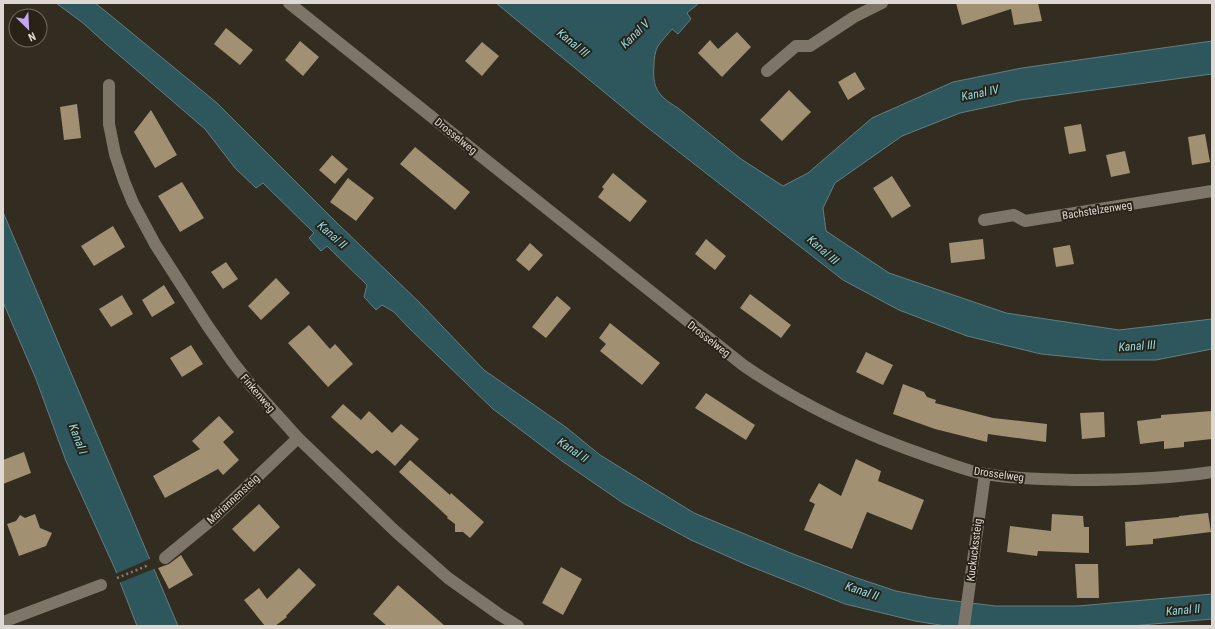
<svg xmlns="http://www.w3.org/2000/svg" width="1215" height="629" font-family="'Roboto Condensed',sans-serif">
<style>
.water{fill:#2e575d;stroke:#627e80}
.pier{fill:#332d21}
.building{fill:#a19072}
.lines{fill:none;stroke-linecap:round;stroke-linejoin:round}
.path{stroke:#817c72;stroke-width:2.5;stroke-dasharray:2 3;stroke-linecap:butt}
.minor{stroke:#7c7568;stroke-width:12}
.labels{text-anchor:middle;stroke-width:4;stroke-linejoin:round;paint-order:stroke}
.street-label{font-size:11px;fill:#ddd9d2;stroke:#292317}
.water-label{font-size:12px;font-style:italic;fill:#8ddae6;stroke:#292317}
</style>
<rect width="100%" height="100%" fill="#332d21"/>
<path class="water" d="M56 3H95L104 10 217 103 338 224 420 303 484 370 567 428 600 455 694 513 793 554 854 577 896 591 932 598 995 606H1078L1212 594V619L1130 626H946L915 621 845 604 747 565 691 540 623 503 562 461 493 409 409 328 394 312 382 305 376 310 364 297 367 285 327 246 321 251 309 238 314 233 263 183 256 188 235 168 205 129 105 43 83 23Z
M496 3H699L687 13 691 19 678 34 672 29C668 34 662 40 658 46 655 51 654 59 654 65 652 88 658 96 678 108L741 159 783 186 808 173 872 118 953 82 1022 68 1212 41V74L1020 100 960 113 902 136 835 183 823 208 826 231 889 273 1006 313 1119 330 1212 319V349L1156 360H1102L1041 354 967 336 899 310 843 280 643 124Z
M3 212 178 626H137L115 569 66 461 36 379 3 302Z"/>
<path class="pier" d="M152 558 156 568 119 583 115 574Z"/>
<path class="building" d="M956 3H1038L1042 21 1014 25 1011 9 962 25Z
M226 28 253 50 240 65 214 44Z
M737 32 751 47 722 77 698 53 710 40 718 49Z
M300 41 319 57 303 76 285 60Z
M482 42 499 56 482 76 465 61Z
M855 72 865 89 848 100 838 82Z
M789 90 811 112 782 141 760 120Z
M77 104 81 138 64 140 60 107Z
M151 110 177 155 155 168 134 132Z
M1081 124 1086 151 1069 154 1064 127Z
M1205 134 1210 162 1192 165 1188 137Z
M415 147 470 192 455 210 400 164Z
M1125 151 1130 173 1111 177 1106 155Z
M332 155 348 169 335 184 319 170Z
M613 173 647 201 630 222 598 197 604 189 602 187Z
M892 176 911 206 892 218 873 188Z
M348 178 374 198 356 221 330 202Z
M182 182 204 218 180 232 158 196Z
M113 226 125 247 94 266 81 246Z
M706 239 726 256 715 270 695 254Z
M983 239 985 259 951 263 949 243Z
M530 243 543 255 529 271 516 260Z
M1070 245 1074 264 1056 267 1053 248Z
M226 262 238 279 223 289 211 272Z
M276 278 290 293 261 320 248 306Z
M164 285 175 303 152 317 142 300Z
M750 294 791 325 781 338 740 308Z
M122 295 133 314 111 327 99 309Z
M557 296 571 308 546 338 532 327Z
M610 323 660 363 642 385 600 351 606 344 599 338Z
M309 325 330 349 335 344 353 364 328 387 288 343Z
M191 345 203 364 182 377 170 358Z
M866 352 893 365 883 385 856 372Z
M903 384 924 392 927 397 936 400 935 403 993 418 1047 424 1046 442 988 434 987 442 935 429 893 414Z
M706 393 755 425 746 440 695 408Z
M343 404 361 420 369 411 392 433 401 424 419 439 395 466 377 450 372 454 331 417Z
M1212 411V439L1184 442V447L1164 449V441L1140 444 1137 421 1161 418V415Z
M1104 412 1105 437 1082 439 1080 413Z
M219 416 234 432 223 442 239 460 223 475 218 469 165 498 153 476 200 449 192 441Z
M24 452 31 473 3 484V460Z
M856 459 881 471 878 481 924 500 912 530 867 512 852 549 804 530 815 504 809 501 819 483 841 496Z
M410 460 450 495 451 493 484 522 470 538 463 532H455V524L447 518 448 517 399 472Z
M259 504 280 527 254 552 232 529Z
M1208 513 1211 532 1153 539V544L1126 546 1125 522 1179 517V516Z
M35 514 40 528 52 533 46 546 19 556 7 524 16 521 20 515 25 518Z
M1052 514 1083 516 1084 527H1089V553L1038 551 1037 556 1007 552 1010 526 1051 531Z
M181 555 193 575 169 589 158 568 169 564Z
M1075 564H1098L1099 598H1077Z
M561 567 582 579 563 615 542 603Z
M299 568 316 585 286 616 287 617 275 626H265L244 600 259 588 267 599Z
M398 585 445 626H387L373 614Z"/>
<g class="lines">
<path class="path" d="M117 578 149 565"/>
<path class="minor" d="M289 3 743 365C799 404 863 434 927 456 945 462 967 471 985 474 1015 479 1046 479 1076 480 1122 480 1167 479 1212 472
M767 71 796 46H810L854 17 882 3
M109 85V124L115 154 124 181 133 203 155 244 207 325 232 361 253 388 298 438 395 531 448 578 500 615 518 626
M984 220 1014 215 1025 221 1212 191
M165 558 215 517 298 438
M3 622 101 585
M964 626 985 474"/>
</g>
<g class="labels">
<g class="street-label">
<text transform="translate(456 136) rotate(39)" y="4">Drosselweg</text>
<text transform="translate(1097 210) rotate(-9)" y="4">Bachstelzenweg</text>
<text transform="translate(709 339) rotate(38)" y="4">Drosselweg</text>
<text transform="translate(258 393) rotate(49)" y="4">Finkenweg</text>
<text transform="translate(999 474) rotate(8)" y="4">Drosselweg</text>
<text transform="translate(233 499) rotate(-43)" y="4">Mariannensteig</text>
<text transform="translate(974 550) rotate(-83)" y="4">Kuckuckssteig</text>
</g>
<g class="water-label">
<text transform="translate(635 34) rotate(-44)" y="4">Kanal V</text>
<text transform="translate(573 43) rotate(39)" y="4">Kanal III</text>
<text transform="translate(980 93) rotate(-12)" y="4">Kanal IV</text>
<text transform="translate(332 235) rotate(41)" y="4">Kanal II</text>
<text transform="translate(823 250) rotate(41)" y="4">Kanal III</text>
<text transform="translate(1137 346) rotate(-4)" y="4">Kanal III</text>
<text transform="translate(78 439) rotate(69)" y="4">Kanal I</text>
<text transform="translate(573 450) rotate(34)" y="4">Kanal II</text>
<text transform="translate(862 591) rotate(19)" y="4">Kanal II</text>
<text transform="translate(1183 610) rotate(-5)" y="4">Kanal II</text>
</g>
</g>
<rect width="1215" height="629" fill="none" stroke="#ddd9d2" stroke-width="8"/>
<g transform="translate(28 28) rotate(156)"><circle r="19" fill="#292317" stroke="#716c62"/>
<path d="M0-3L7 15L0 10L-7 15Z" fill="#c3a7f2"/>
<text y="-6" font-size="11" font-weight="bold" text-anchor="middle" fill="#ddd9d2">N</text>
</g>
</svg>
